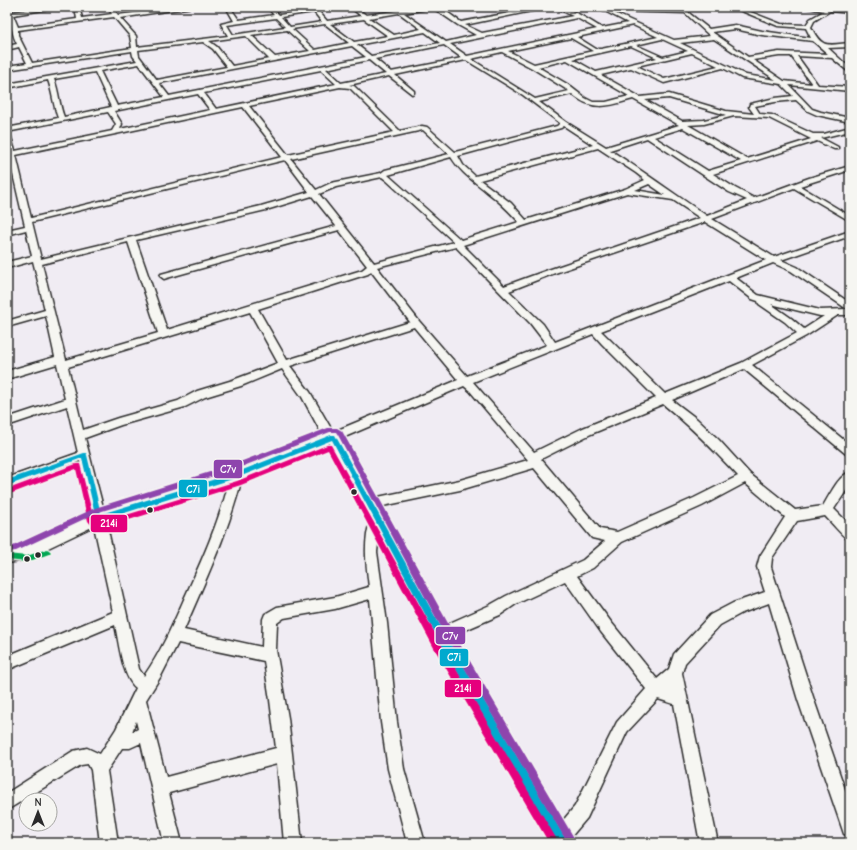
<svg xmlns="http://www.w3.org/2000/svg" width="857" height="850" font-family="'Comic Neue',sans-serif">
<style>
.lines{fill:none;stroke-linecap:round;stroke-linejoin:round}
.minor-casing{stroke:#2b2b2b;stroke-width:3}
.minor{fill:#f6f6f2;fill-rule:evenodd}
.bus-1-casing{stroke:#f6f6f2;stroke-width:3}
.bus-2-casing{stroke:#f6f6f2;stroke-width:3}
.bus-3-casing{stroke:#f6f6f2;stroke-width:3}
.bus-4-casing{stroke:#f6f6f2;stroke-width:3}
.bus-1{fill:#00a9ce;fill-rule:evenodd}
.bus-2{fill:#e5007d;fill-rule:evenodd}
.bus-3{fill:#8e44ad;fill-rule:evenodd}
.bus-4{fill:#00a651;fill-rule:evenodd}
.bus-dot{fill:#2b2b2b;stroke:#f6f6f2;stroke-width:1.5}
.line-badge{stroke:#f6f6f2;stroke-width:1.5}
.badge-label{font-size:11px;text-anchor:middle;font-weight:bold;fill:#fff}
</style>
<rect width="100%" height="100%" fill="#f0ecf3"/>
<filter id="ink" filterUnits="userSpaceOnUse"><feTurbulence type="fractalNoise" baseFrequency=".025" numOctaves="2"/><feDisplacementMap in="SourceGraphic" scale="8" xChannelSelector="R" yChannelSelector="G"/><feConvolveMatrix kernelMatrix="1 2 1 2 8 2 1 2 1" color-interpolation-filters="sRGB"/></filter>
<g filter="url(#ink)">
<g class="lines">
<g class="minor-casing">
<path id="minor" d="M7 7H10L12 12 49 7H62L13 15 18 27 77 19 75 7H79L82 18 112 14 108 7H112L118 15 180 7H193L120 18 136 36 137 47 228 36 221 24 234 21 226 7H230L239 20 274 15 267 7H272L279 15 312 10 310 7H315L327 21 361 16 350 7H355L366 15 395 11 397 9C408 13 425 4 437 7 445 9 454 18 461 22L541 7H551L465 25 482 33 573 16 554 7C571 7 588 20 602 28L628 23 597 7 683 10 681 7H685L690 14 709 29 735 25 762 31 811 38 806 28 778 26 732 7H738L781 24 806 25 810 19 824 11 804 7H836L834 9 850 11V13L830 11 814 21 811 27C822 49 827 45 850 43V47L828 48 850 68V73L832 58 797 56 818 85 850 87V91L789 85 812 109 821 112 850 118V122L817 115 808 111 796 100 775 102 755 106 760 114 772 115 813 134H824L850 127V131L821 138 838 147V149H834L817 141 713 174 735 188 754 198 809 178 850 166V170L800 186 850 216V221L794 188 712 219 774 257 850 231V236L781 260 797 267 850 303V315H838L806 336 752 365 850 445V455L846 454 744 369 672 400 697 419 719 440 750 474 795 510 823 506C830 495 838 476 850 472V485L834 509 850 525V541C846 540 830 521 825 516L797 521 772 558 771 567 814 700 850 804V836L844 834 842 828 798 700 769 603 742 613 720 625 685 663 682 673 718 843H700L674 704 658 699 627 732 587 818 570 838 572 843H553L439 646 379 534 377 552 387 623 397 722 404 769 425 843H407L388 769 381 722 370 599 335 609 284 618 277 623 276 650 288 718 302 843H284L277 764 169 793 182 843H164L141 743 130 748H122L107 771 118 843H100L91 770 88 764 81 765 7 810V793L73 751 87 748 100 754 116 729 136 688C122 677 119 642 115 625L7 670V656L113 612 94 526 21 561 7 563V551H15L92 515 80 461 7 488V478L78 453 67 406 7 426V418L65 399 57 364 7 379V371L55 357 46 316 7 327V321L45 310 33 261 7 268V262L32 256 26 230 7 235V230L25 226 9 157H7V132L10 134 15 151 112 131 116 124 108 112 7 132V128L58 118C53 104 53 94 48 80L7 88V84L137 61 133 56 132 51 7 70V66L27 63 19 47 7 50V46L17 44C12 35 12 26 9 15H7ZM433 8 458 25 476 35 446 42 404 13ZM610 11 685 13 710 36 674 40ZM314 12 322 22 290 27 281 17ZM399 13 421 29 394 35 369 18ZM114 17 130 36 132 48 32 63 18 35V30ZM276 18 285 27 233 35 227 25ZM577 18 597 29 467 56 450 44ZM364 19 388 36 354 42 330 24ZM325 24 349 43 315 50 292 29ZM633 25 658 37 601 49H596L577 37ZM735 29 762 35 813 41 828 54 779 52 748 57 712 32ZM287 30 310 51 275 57 251 35ZM425 32 440 43 371 56 357 45ZM246 36 269 59 232 66 217 47 209 41ZM571 38 593 51 534 64 508 51ZM662 39 688 51 663 57 636 45ZM714 39 776 80 746 75 680 43ZM203 42 213 49 227 67 157 80 139 56 138 50ZM444 45 462 58 391 72 375 59ZM352 46 366 57 169 96 159 83ZM631 46 657 58 596 72 573 59ZM502 52 532 68 569 91 535 99 471 59ZM692 53 718 66 664 79 637 66ZM779 56H791L812 84 784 81 753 60ZM369 60 386 74 341 83 326 69ZM466 60 523 95 560 123 557 126 455 152 427 127 422 126 400 131 354 86 349 85 389 76 412 94 414 93V91L395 75ZM567 60 629 96 606 102H593L585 98 567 84 538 67ZM139 64 164 97 117 106 100 71ZM631 68 664 83 723 68 742 78 781 84 793 96 775 98 750 104 749 107 754 114 726 111 669 94 640 97 601 75ZM321 70 336 84 216 109 204 93ZM95 72 111 107 64 117C59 104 59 92 54 79ZM340 87 350 88 394 132 288 155 249 106ZM198 94 210 110 120 129 122 124 114 111ZM572 94C593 112 609 106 633 99L679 125 606 147 566 122 539 102ZM669 98 723 114 726 115 704 120 682 121 645 100ZM243 107 282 157 31 218 16 155ZM734 116 769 118 811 139 747 159 688 125 704 124ZM564 126 593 145 475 176 463 165 458 156 561 128ZM683 128 741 161 708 171 654 137ZM423 130 449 154 385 170 381 173 331 183 316 190 291 159ZM647 138 729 192 747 200 707 216C674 194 643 171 610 150ZM598 148 636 173 645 180 625 189 526 220 511 203 480 180ZM451 157C461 173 474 181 487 192 499 201 509 211 519 222L461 240 388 175ZM285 160 309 192 261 206 41 259 32 222ZM382 177 386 180 454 242 374 263 319 194 336 187ZM649 184 665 195 635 190ZM627 193 673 200 700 218 548 270 504 286 463 245ZM312 196 336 226 161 274 160 276 164 279 167 278 339 230 367 266 362 270 167 330 136 240 266 210ZM705 222 766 260 555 342 543 324 509 291 555 273ZM128 242 158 333 66 360 42 264ZM456 247 530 323 547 345 467 376 419 321 377 267ZM773 263 791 271 847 309 820 310 758 295 736 278ZM371 271 410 322 287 360 258 309 368 274ZM729 281 752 299 758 301 759 304 785 322 797 333 741 363 665 394 601 331ZM771 304 820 316H824L804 329 791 318ZM250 312 278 363 233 380 197 391 178 401 118 418 83 430 68 367ZM414 327 458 380 333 432 310 392 290 366ZM593 334 602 344 656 398 583 428 534 452 473 382ZM282 369 302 397 323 436 234 471 104 511 85 438 121 425 185 407 205 397 241 386ZM464 386 470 391 528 460 460 480 373 498 340 439ZM663 404C690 426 714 450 738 476L694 498 617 532 600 529 541 459 591 434ZM330 443 371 518C363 542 366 562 369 587L335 597 277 607 265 614 263 619 262 647 184 630C205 581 229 531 242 478ZM534 468 592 538 605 541 583 560 506 596 490 605 443 626 378 507 460 490ZM229 482C219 522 202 560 185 597 173 624 161 652 144 676L139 669 106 521ZM745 483 785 517 760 556 757 567 765 592 733 603 710 615 674 654 669 669 657 679 611 622 577 576 593 568 622 542 702 506ZM565 581 601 632 646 689 617 722 575 806 561 823 449 637 500 615 516 604ZM178 643 264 661 270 700 276 748 166 777 146 700 161 676ZM136 721 138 729 132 732Z"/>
</g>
<use href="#minor" class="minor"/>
<g class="bus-1-casing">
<path id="bus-1" d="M331 435H335L447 638 568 843H558L441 644 332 440 239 477 99 521 97 520 96 518 82 458 7 486V480L84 453H86L87 455 101 514 235 473Z"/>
</g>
<g class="bus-2-casing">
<path id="bus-2" d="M327 445H331L440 642 559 843H549L434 648 328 450 241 485 100 529 93 527 88 521 76 469 10 494 7 492 8 489 76 464H80L94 520 97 522 100 523 237 481Z"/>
</g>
<g class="bus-3-casing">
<path id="bus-3" d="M328 428H337L342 431 454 634 573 836 575 839 573 842H567L448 640 338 435 336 432H330L236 469 99 512 16 551 7 552V546H13L95 508 232 465Z"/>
</g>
<g class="bus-4-casing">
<path id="bus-4" d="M47 549 49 550 51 552 49 554 27 562 7 560V554L27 556Z"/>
</g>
<use href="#bus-1" class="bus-1"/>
<use href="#bus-2" class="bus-2"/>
<use href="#bus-3" class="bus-3"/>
<use href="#bus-4" class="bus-4"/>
</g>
</g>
<g class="bus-dot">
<circle cx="354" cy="492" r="3.5"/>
<circle cx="150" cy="510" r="3.5"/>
<circle cx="38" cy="555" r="3.5"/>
<circle cx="27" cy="559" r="3.5"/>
</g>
<g class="line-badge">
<rect x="213" y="459" width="30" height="20" rx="4" fill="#8e44ad"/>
<rect x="178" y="479" width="30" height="19" rx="4" fill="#00a9ce"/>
<rect x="90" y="514" width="38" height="19" rx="4" fill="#e5007d"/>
<rect x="435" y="626" width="31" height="19" rx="4" fill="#8e44ad"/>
<rect x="439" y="648" width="30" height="19" rx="4" fill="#00a9ce"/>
<rect x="444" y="679" width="38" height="19" rx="4" fill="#e5007d"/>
</g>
<g class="badge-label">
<text x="228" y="473">C7v</text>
<text x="193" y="493">C7i</text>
<text x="109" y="527">214i</text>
<text x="450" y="640">C7v</text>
<text x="454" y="661">C7i</text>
<text x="463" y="692">214i</text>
</g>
<rect width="857" height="850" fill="none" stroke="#f6f6f2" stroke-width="24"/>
<rect x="12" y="12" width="833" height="826" fill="none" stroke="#2b2b2b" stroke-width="1.5" filter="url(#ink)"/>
<g transform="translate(38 812)"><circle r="19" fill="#f6f6f2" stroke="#a5a5a2"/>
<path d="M0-3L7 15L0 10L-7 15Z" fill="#2b2b2b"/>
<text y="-6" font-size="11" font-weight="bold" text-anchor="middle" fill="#2b2b2b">N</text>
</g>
</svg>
